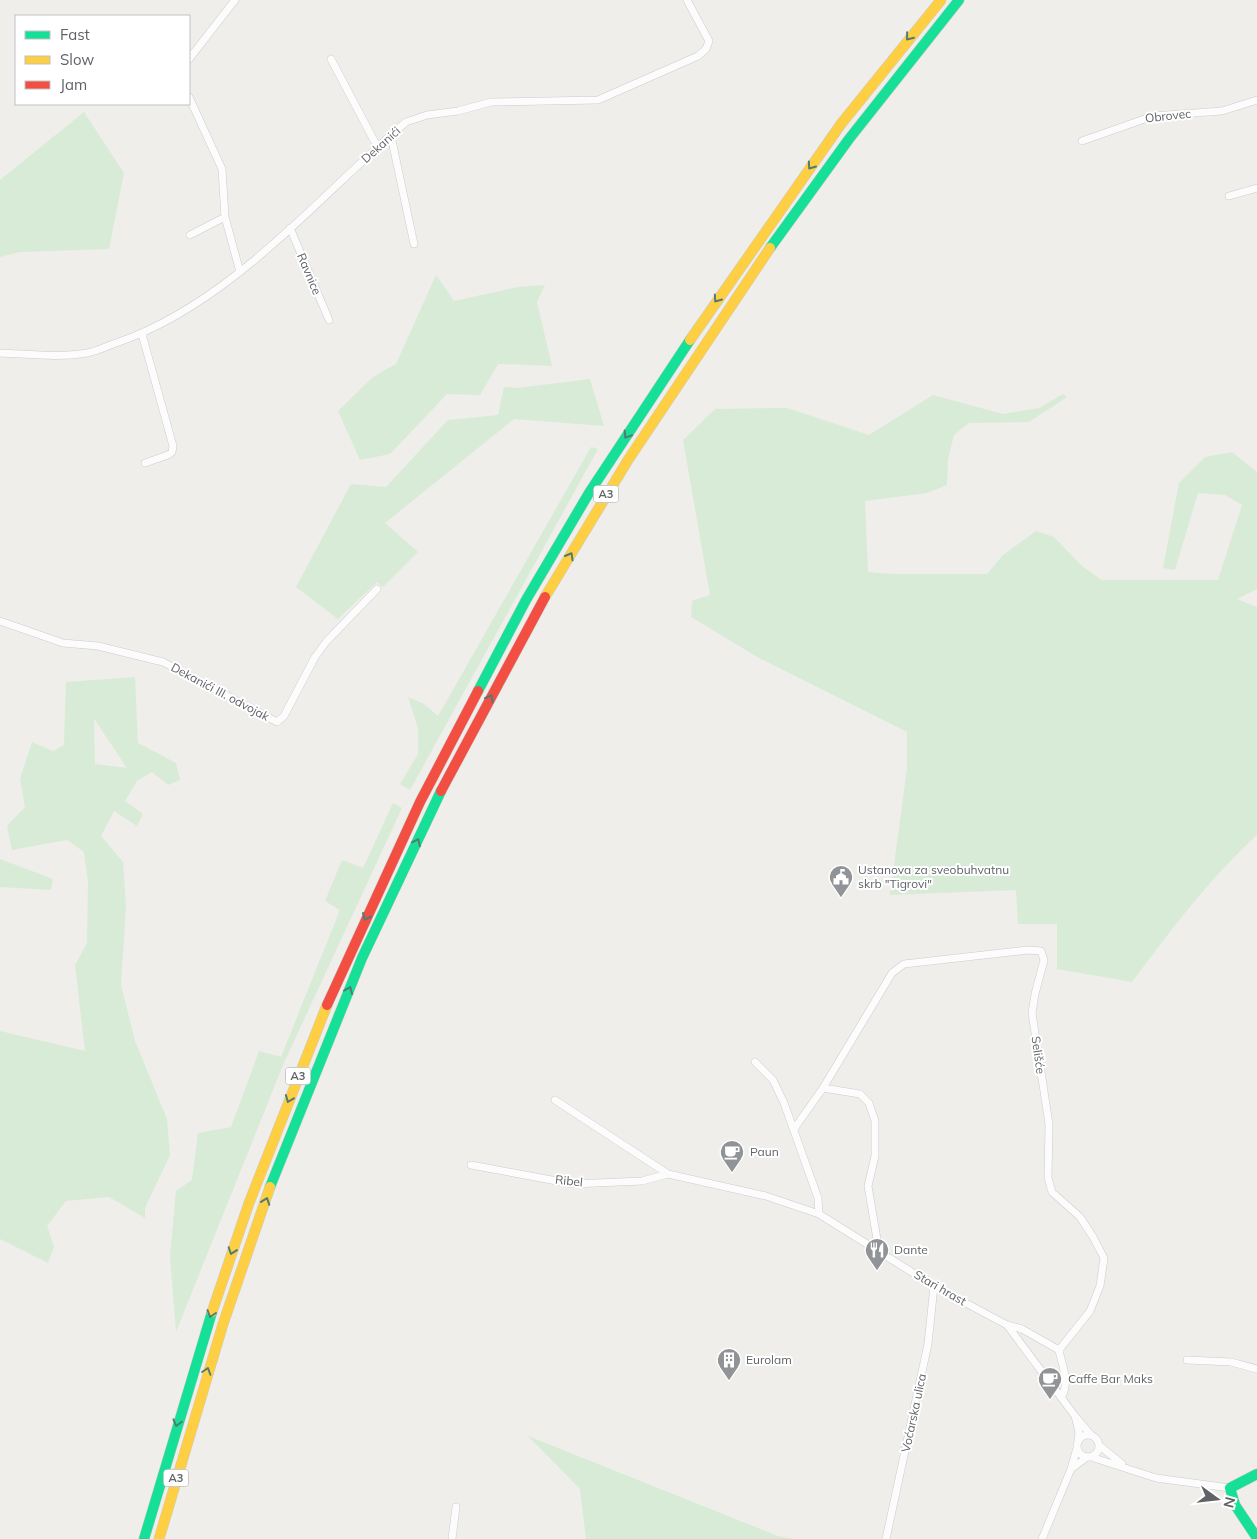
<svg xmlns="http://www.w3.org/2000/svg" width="1257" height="1539" font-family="Mulish,sans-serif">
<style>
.green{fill:#d8ebd6;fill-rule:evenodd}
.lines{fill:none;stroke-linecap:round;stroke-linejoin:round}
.street-casing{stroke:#cbcccc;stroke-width:8}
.fast-casing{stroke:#cacacb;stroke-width:11}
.slow-casing{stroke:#cacacb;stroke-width:11}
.jam-casing{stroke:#cacacb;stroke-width:11}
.street{stroke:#fdfcfc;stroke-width:7}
.fast{stroke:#16e098;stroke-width:10}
.slow{stroke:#ffcf43;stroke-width:10}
.jam{stroke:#f24e42;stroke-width:10}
.oneway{stroke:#507c72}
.labels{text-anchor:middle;stroke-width:4;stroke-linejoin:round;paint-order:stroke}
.shield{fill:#fff;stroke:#8f9295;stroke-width:1}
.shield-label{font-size:11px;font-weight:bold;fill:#5f6368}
.street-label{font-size:12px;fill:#5f6368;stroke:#fff}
.poi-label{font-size:12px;fill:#5f6368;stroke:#fff;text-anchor:start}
</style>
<rect width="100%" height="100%" fill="#efeeea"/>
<path class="green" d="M84 112 124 173 109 249 20 252 0 257V180Z
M436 275 454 301 518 287 545 285 537 302 552 366 498 364 480 395 447 394 390 454 360 460 338 411 373 377 396 364Z
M590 379 604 426 514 419 385 523 418 552 383 587 377 582 338 619 296 587 351 484 386 487 448 420 498 415 504 387 517 388Z
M1063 394 1067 397 1029 422 969 423 954 435 948 459 947 485 927 493 865 501 868 572 892 574H987L1003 555 1036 531 1054 537 1082 566 1102 580H1218L1242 505 1225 495 1198 493 1175 570 1163 568 1179 483 1205 457 1232 452 1257 472V589L1237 599 1257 607V835C1209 879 1171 930 1132 982L1057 969V924H1018L1016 890 890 895 907 768V732L759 658 691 617 692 601 710 595 683 440 715 409 787 408 869 435 933 395 1003 414 1039 408Z
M591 447 598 449 410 790 400 784 418 754V728L408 697 424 704 438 716Z
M135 677 138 743 176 763 180 780 168 785 152 772 137 781 125 801 143 814 137 826 114 811 101 836 123 862 126 907 121 985 135 1041 167 1119 170 1155 145 1208V1218L109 1197 66 1201 47 1226 54 1247 48 1263 0 1239V1031L85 1051 75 965 87 943 88 882 84 852 67 840 12 850 7 826 25 807 20 779 32 742 53 751 64 745 66 682ZM94 720H95L127 768 95 764Z
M393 803 402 808 283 1065 176 1332 170 1257 176 1191 192 1180 198 1133 231 1127 259 1051 281 1057 340 910 325 901 342 860 363 868Z
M0 859 53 879 51 890 0 887Z
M528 1436 778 1536 795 1539H586L580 1489Z"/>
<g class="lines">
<g class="street-casing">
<path id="street" d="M189 59 235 0
M331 59 378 148
M189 97 222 169 225 217 240 272
M391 136 414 244
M1082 141 1153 116 1222 111 1257 100
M1229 196 1257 188
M290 228 329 320
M190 235 225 217
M142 334 173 446 172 452 168 455 145 463
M0 353C28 354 59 358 87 353 98 351 109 345 119 342 232 302 317 198 406 122L427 115 458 111 491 102 598 100 698 56 706 49 709 41 687 0
M0 621 63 643 98 646 163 662 277 722 284 716 315 657 326 642 377 589
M755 1062 773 1080 784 1103 818 1198 819 1214 934 1286 1007 1325 1075 1416
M823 1088 860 1094 869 1103 875 1121V1156L868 1186 879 1251
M555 1100 668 1174
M794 1129 823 1088 892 973 904 964 1028 950 1041 951 1044 960 1035 994 1032 1013 1049 1124 1048 1178 1052 1192 1080 1217 1093 1237 1104 1258 1100 1286 1090 1311 1059 1350C1062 1366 1070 1381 1062 1396
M471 1165 573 1184 642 1181 668 1174 766 1196 819 1214
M1007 1325 1022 1329 1059 1350
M1187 1360 1231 1362 1257 1369
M1077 1446a11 11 0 1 1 22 0a11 11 0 1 1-22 0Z
M1078 1440 1079 1432 1075 1416 1091 1435
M1100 1446 1122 1464
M1077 1448 1071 1469 1087 1457
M1091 1457 1156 1478 1230 1488
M452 1539 456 1507
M886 1539 928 1344 934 1286
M1042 1539 1071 1469"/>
</g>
<g class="fast-casing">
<path id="fast" d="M770 248 849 139 959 0
M478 691 526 600 589 493 690 340
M270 1187 362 958 441 791
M1257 1474 1230 1488 1235 1505 1257 1538
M144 1539 212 1312"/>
</g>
<g class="slow-casing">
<path id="slow" d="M690 340 841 124 941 0
M545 597 628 460 770 248
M212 1312 249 1203 327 1005
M159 1539 223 1324 270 1187"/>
</g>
<g class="jam-casing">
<path id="jam" d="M441 791 545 597
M327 1005 420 802 478 691"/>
</g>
<use href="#street" class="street"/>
<use href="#fast" class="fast"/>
<use href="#slow" class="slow"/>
<use href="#jam" class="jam"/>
</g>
<defs><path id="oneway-chevron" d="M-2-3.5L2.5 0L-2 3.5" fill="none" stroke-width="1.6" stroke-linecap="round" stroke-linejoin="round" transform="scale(1.25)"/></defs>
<g class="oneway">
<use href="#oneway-chevron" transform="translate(909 37) rotate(129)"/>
<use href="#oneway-chevron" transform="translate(811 166) rotate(125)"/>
<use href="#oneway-chevron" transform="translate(717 299) rotate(125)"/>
<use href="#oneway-chevron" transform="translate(627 435) rotate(123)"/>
<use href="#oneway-chevron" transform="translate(570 556) rotate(-60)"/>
<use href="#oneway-chevron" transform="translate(490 698) rotate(-62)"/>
<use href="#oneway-chevron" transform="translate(417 842) rotate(-64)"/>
<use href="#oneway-chevron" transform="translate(366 917) rotate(114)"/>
<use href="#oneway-chevron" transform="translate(349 990) rotate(-67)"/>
<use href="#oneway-chevron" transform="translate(289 1099) rotate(112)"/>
<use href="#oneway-chevron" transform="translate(266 1201) rotate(-70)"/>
<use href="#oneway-chevron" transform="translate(232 1251) rotate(109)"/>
<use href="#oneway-chevron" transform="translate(211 1314) rotate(108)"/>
<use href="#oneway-chevron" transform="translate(207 1371) rotate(-72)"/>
<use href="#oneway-chevron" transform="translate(177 1423) rotate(106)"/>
</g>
<defs>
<g id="civic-pin" transform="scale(1.25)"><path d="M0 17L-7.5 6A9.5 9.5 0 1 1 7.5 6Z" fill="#919496" stroke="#fff"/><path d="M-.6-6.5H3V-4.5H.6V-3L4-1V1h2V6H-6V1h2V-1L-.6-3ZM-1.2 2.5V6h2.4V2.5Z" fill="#fff"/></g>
<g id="cafe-pin" transform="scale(1.25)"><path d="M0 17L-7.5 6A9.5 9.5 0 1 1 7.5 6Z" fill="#919496" stroke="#fff"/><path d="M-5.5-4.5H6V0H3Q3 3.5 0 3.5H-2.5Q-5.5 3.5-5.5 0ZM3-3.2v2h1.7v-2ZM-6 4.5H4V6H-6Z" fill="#fff"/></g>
<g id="restaurant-pin" transform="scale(1.25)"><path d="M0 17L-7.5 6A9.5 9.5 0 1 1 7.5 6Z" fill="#919496" stroke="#fff"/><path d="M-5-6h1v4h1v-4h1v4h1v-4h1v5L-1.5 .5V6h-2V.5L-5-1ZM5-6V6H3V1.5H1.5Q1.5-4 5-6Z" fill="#fff"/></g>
<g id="building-pin" transform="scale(1.25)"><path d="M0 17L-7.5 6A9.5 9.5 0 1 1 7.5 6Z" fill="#919496" stroke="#fff"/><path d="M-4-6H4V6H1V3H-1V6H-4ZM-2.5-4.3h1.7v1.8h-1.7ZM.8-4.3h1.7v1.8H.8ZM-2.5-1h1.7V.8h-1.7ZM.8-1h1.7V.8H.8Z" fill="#fff"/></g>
</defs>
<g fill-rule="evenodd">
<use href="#civic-pin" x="841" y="877"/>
<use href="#cafe-pin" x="732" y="1152"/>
<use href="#restaurant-pin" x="877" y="1250"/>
<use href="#building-pin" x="729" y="1360"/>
<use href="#cafe-pin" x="1050" y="1379"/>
</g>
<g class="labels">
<g class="shield">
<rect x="593.5" y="485.5" width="25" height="17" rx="4"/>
<rect x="285.5" y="1067.5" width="25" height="17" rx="4"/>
<rect x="163.5" y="1469.5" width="25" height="17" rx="4"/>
</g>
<g class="shield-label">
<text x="606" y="498">A3</text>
<text x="298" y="1080">A3</text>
<text x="176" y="1482">A3</text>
</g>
<g class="street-label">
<text transform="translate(1168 116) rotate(-6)" y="4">Obrovec</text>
<text transform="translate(381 145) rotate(-42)" y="4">Dekanići</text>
<text transform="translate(309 274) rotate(67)" y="4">Ravnice</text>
<text transform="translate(220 692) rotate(28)" y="4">Dekanići III. odvojak</text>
<text transform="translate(1038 1055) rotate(82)" y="4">Selišće</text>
<text transform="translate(569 1181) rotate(6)" y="4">Ribel</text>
<text transform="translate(940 1288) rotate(30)" y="4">Stari hrast</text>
<text transform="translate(914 1413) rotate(-78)" y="4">Voćarska ulica</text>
</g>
<g class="poi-label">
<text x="858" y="874">Ustanova za sveobuhvatnu<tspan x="858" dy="14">skrb "Tigrovi"</tspan></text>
<text x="750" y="1156">Paun</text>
<text x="894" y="1254">Dante</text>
<text x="746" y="1364">Eurolam</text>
<text x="1068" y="1383">Caffe Bar Maks</text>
</g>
</g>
<rect x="15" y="15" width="175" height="90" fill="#ffffff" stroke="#bfc1c3"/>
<rect x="25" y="31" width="25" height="8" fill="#16e098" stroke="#bfc1c3"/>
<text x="60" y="40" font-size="15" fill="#5f6368">Fast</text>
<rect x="25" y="56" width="25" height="8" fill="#ffcf43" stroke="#bfc1c3"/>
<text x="60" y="65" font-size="15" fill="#5f6368">Slow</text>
<rect x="25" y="81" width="25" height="8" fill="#f24e42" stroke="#bfc1c3"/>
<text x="60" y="90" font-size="15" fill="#5f6368">Jam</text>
<g transform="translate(1217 1499) rotate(105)" stroke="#ffffff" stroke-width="4" paint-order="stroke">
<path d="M0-4L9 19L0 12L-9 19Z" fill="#5f6368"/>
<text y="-8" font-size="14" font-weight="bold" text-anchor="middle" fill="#5f6368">N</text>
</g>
</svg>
